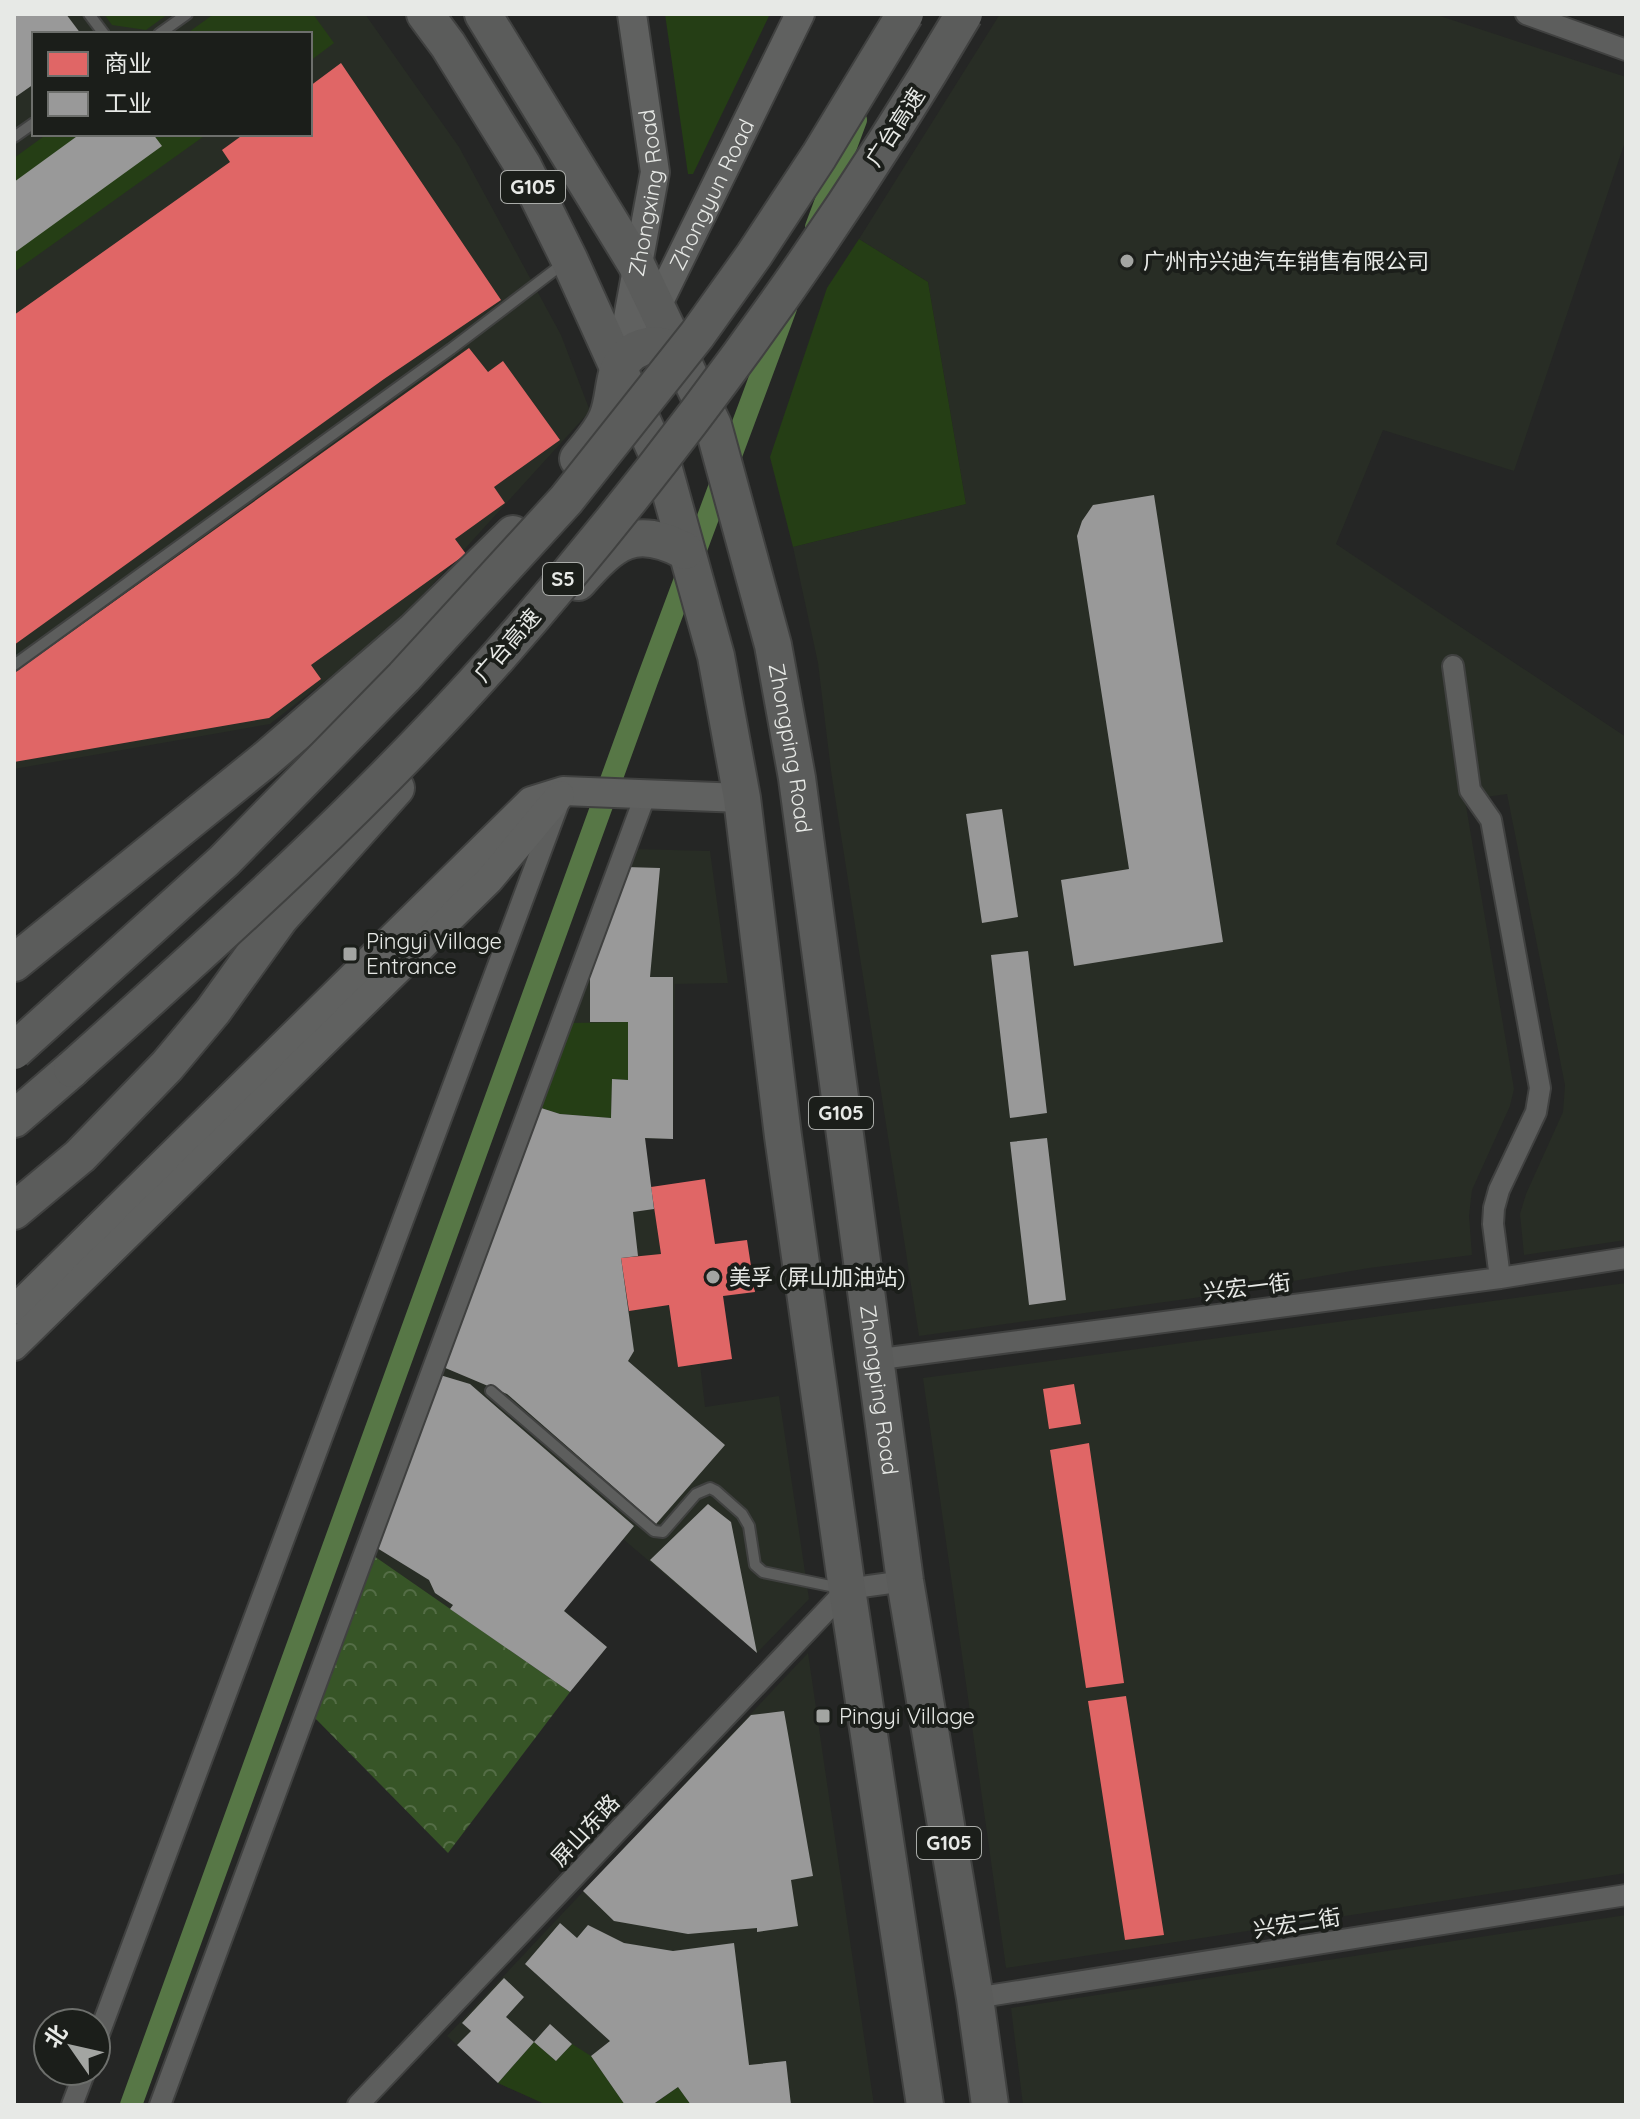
<svg xmlns="http://www.w3.org/2000/svg" width="1640" height="2119" font-family="Quicksand,'Noto Sans SC',sans-serif">
<style>
.built{fill:#282d25;fill-rule:evenodd}
.grass{fill:#253e15}
.forest{fill:url(#forest-crowns)}
.shops{fill:#e06666}
.industry{fill:#999}
.lines{fill:none;stroke-linecap:round;stroke-linejoin:round}
.canal{stroke:#577746;stroke-width:22}
.lane-casing{stroke:#404140;stroke-width:14}
.street-casing{stroke:#404140;stroke-width:24}
.secondary-casing{stroke:#404140;stroke-width:32}
.highway-casing{stroke:#404140;stroke-width:40}
.lane{stroke:#5d5e5d;stroke-width:10}
.street{stroke:#5d5e5d;stroke-width:20}
.secondary{stroke:#606160;stroke-width:28}
.highway{stroke:#5b5c5b;stroke-width:36}
.highway-bridge-casing{stroke:#404140;stroke-width:40;stroke-linecap:butt}
.highway-bridge{stroke:#5b5c5b;stroke-width:36}
.poi-dot{fill:#a3a5a2;stroke:#1b1e1a;stroke-width:3}
.labels{text-anchor:middle;stroke-width:8;stroke-linejoin:round;paint-order:stroke}
.shield{fill:#1b1e1a;stroke:#aaaca9;stroke-width:2}
.shield-label{font-size:20px;font-weight:bold;fill:#e7e9e6}
.street-label{font-size:22px;fill:#e7e9e6;stroke:#1b1e1a}
.poi-label{font-size:22px;fill:#e7e9e6;stroke:#1b1e1a;text-anchor:start}
</style>
<defs>
<pattern id="forest-crowns" width="20" height="18" patternUnits="userSpaceOnUse" patternTransform="scale(2)"><rect width="20" height="18" fill="#375527"/><path d="M2 6a3 3 0 1 1 6 0M12 15a3 3 0 1 1 6 0" fill="none" stroke="#546d46"/></pattern>
</defs>
<rect width="100%" height="100%" fill="#252625"/>
<path class="built" d="M14 14H365L459 147 561 335 590 411 393 628 270 724 14 769ZM34 34H310V134H34Z
M1000 14H1434L1626 77V139L1514 471 1383 430 1336 544 1626 737V1240L1524 1255 1520 1214 1526 1194 1563 1112 1565 1085 1507 794 1465 800 1514 1089 1510 1106 1472 1190 1469 1216 1472 1255 1369 1268 1194 1298 919 1336 831 771 818 663 793 547 966 504 928 282 859 239Z
M633 849 710 851 728 983 675 984 673 1139H645L651 1187 678 1367 700 1364 705 1407 779 1396 809 1599 757 1653 623 1539 564 1610 607 1647 570 1692 374 1556Z
M1626 1283V1873L1006 1968 923 1378Z
M808 1653 874 2105H547L498 2083 447 2036Z
M1626 1915V2105H1023L1011 2008Z"/>
<path class="grass" d="M104 14H168L146 30 112 25Z
M214 14H313L334 43 310 61V34H186Z
M665 14H770L693 174H688Z
M47 134H207L14 272V158Z
M859 239 928 282 966 504 793 547 770 457 827 288Z
M628 1022V1080L612 1079 611 1118 560 1114 538 1107 570 1023Z
M534 2042 556 2061 572 2044 591 2056 625 2105H547L498 2083Z
M678 2087 691 2105H653Z"/>
<path class="forest" d="M374 1556 570 1692 448 1853 312 1715Z"/>
<path class="shops" d="M341 63 501 300 384 379 14 645V315L230 162 222 150 244 134H310V86Z
M469 348 488 372 503 361 560 440 494 487 505 503 455 539 466 554 311 665 321 679 269 718 14 762V673Z
M705 1179 715 1244 747 1240 755 1292 723 1296 732 1359 678 1367 669 1305 629 1311 621 1258 661 1254 651 1187Z
M1074 1384 1081 1424 1049 1429 1043 1389Z
M1089 1443 1124 1683 1086 1688 1050 1450Z
M1126 1696 1164 1935 1125 1940 1088 1701Z"/>
<path class="industry" d="M14 14H66L81 34H34V84L14 98Z
M80 134H153L162 146 14 253V182Z
M1154 495 1223 942 1074 966 1061 880 1129 869 1077 536 1082 521 1093 505Z
M1002 809 1018 917 982 923 966 814Z
M626 867 660 868 650 977H673V1139L645 1138 654 1209 633 1212 638 1256 621 1258 634 1351 628 1361 725 1445 656 1524 507 1394 443 1367 538 1107 560 1114 611 1118 612 1079 628 1080V1022H590V977L586 976Z
M1028 951 1047 1113 1010 1118 991 955Z
M1047 1138 1066 1300 1029 1305 1010 1142Z
M440 1375 470 1384 634 1526 564 1611 607 1647 570 1692 450 1609 453 1605 435 1593 429 1580 377 1548Z
M708 1504 731 1522 757 1653 650 1560Z
M784 1711 813 1876 791 1880 798 1926 757 1932V1928L688 1934 614 1921 583 1891 751 1715Z
M560 1923 577 1938 588 1925 624 1943 673 1951 734 1943 749 2065 786 2061 791 2105H691L678 2087 652 2105H625L591 2056 610 2041 525 1964Z
M504 1978 524 1997 506 2017 534 2042 498 2083 457 2045 471 2031 462 2023Z
M550 2024 572 2044 556 2061 534 2042Z"/>
<g class="lines">
<path class="canal" d="M816 227 856 120
M131 2105 647 681 786 308"/>
<g class="lane-casing">
<path id="lane" d="M89 14 104 34
M159 34 187 14
M14 137 34 123
M14 665 451 349 564 263
M491 1391 654 1531 663 1532 696 1494 710 1488 716 1491 742 1514 749 1526 755 1565 763 1572 840 1588"/>
</g>
<g class="street-casing">
<path id="street" d="M1526 14 1626 50
M1453 666 1470 790 1491 820 1540 1088 1536 1112 1499 1190 1494 1208 1493 1224 1500 1278
M873 1360 1500 1278 1626 1258
M975 1998 1626 1895
M96 2042 558 805
M72 2105 85 2071
M160 2105 645 796
M358 2105 847 1589 905 1581"/>
</g>
<g class="secondary-casing">
<g id="secondary">
<path id="s1" d="M649 322 800 14"/>
<path id="s2" d="M618 372 655 172 632 14"/>
<path d="M14 1310 531 801 563 791 742 798"/>
<path d="M14 1346 489 880 560 795"/>
</g>
</g>
<g class="highway-casing">
<g id="highway">
<path d="M425 14 448 45 523 166 569 259 664 469 716 656 742 798 783 1136 847 1589 925 2105"/>
<path id="s3" d="M483 14 636 264 713 425 773 645 797 778 905 1581 975 1998 990 2105"/>
<path d="M578 459C588 446 601 433 607 418 613 404 613 388 617 374 627 346 654 338 678 353"/>
<path d="M578 582C613 542 634 524 685 551"/>
<path d="M14 963 266 759 414 631 513 534"/>
<path d="M14 1119 72 1069"/>
<path d="M14 1211 80 1156 167 1066 213 1011 280 918 396 788"/>
</g>
</g>
<use href="#lane" class="lane"/>
<use href="#street" class="street"/>
<use href="#secondary" class="secondary"/>
<use href="#highway" class="highway"/>
<g class="highway-bridge-casing">
<path id="highway-bridge" d="M14 1051 224 861 404 677 566 500 697 335 754 255 819 156 905 14
M72 1069C219 937 367 805 498 657 672 458 830 242 964 14"/>
</g>
<use href="#highway-bridge" class="highway-bridge"/>
</g>
<g class="poi-dot">
<circle cx="1127" cy="261" r="8"/>
<rect x="342" y="946" width="16" height="16" rx="4"/>
<circle cx="713" cy="1277" r="8"/>
<rect x="815" y="1708" width="16" height="16" rx="4"/>
</g>
<g class="labels">
<g class="shield">
<rect x="501" y="171" width="64" height="32" rx="6"/>
<rect x="543" y="563" width="40" height="32" rx="6"/>
<rect x="809" y="1097" width="64" height="32" rx="6"/>
<rect x="917" y="1827" width="64" height="32" rx="6"/>
</g>
<g class="shield-label">
<text x="533" y="194">G105</text>
<text x="563" y="586">S5</text>
<text x="841" y="1120">G105</text>
<text x="949" y="1850">G105</text>
</g>
<g class="street-label">
<text transform="translate(895 127) rotate(-57)" y="8">广台高速</text>
<text dy="8" stroke="none"><textPath href="#s2" startOffset="182">Zhongxing Road</textPath></text>
<text dy="8" stroke="none"><textPath href="#s1" startOffset="142">Zhongyun Road</textPath></text>
<text transform="translate(507 645) rotate(-49)" y="8">广台高速</text>
<text dy="8" stroke="none"><textPath href="#s3" startOffset="804">Zhongping Road</textPath></text>
<text transform="translate(1247 1287) rotate(-7)" y="8">兴宏一街</text>
<text dy="8" stroke="none"><textPath href="#s3" startOffset="1452">Zhongping Road</textPath></text>
<text transform="translate(585 1830) rotate(-47)" y="8">屏山东路</text>
<text transform="translate(1297 1923) rotate(-9)" y="8">兴宏二街</text>
</g>
<g class="poi-label">
<text x="1143" y="269">广州市兴迪汽车销售有限公司</text>
<text x="366" y="949">Pingyi Village<tspan x="366" dy="25">Entrance</tspan></text>
<text x="729" y="1285">美孚 (屏山加油站)</text>
<text x="839" y="1724">Pingyi Village</text>
</g>
</g>
<rect width="1640" height="2119" fill="none" stroke="#e7e9e6" stroke-width="32"/>
<rect x="32" y="32" width="280" height="104" fill="#1b1e1a" stroke="#6d6f6c" stroke-width="2"/>
<rect x="48" y="52" width="40" height="24" fill="#e06666" stroke="#6d6f6c" stroke-width="2"/>
<text x="104" y="72" font-size="24" fill="#e7e9e6">商业</text>
<rect x="48" y="92" width="40" height="24" fill="#999999" stroke="#6d6f6c" stroke-width="2"/>
<text x="104" y="112" font-size="24" fill="#e7e9e6">工业</text>
<g transform="translate(72 2047) rotate(304)"><circle r="38" fill="#1b1e1a" stroke="#6d6f6c" stroke-width="2"/>
<path d="M0-6L14 30L0 20L-14 30Z" fill="#a3a5a2"/>
<text y="-12" font-size="22" font-weight="bold" text-anchor="middle" fill="#e7e9e6">北</text>
</g>
</svg>
